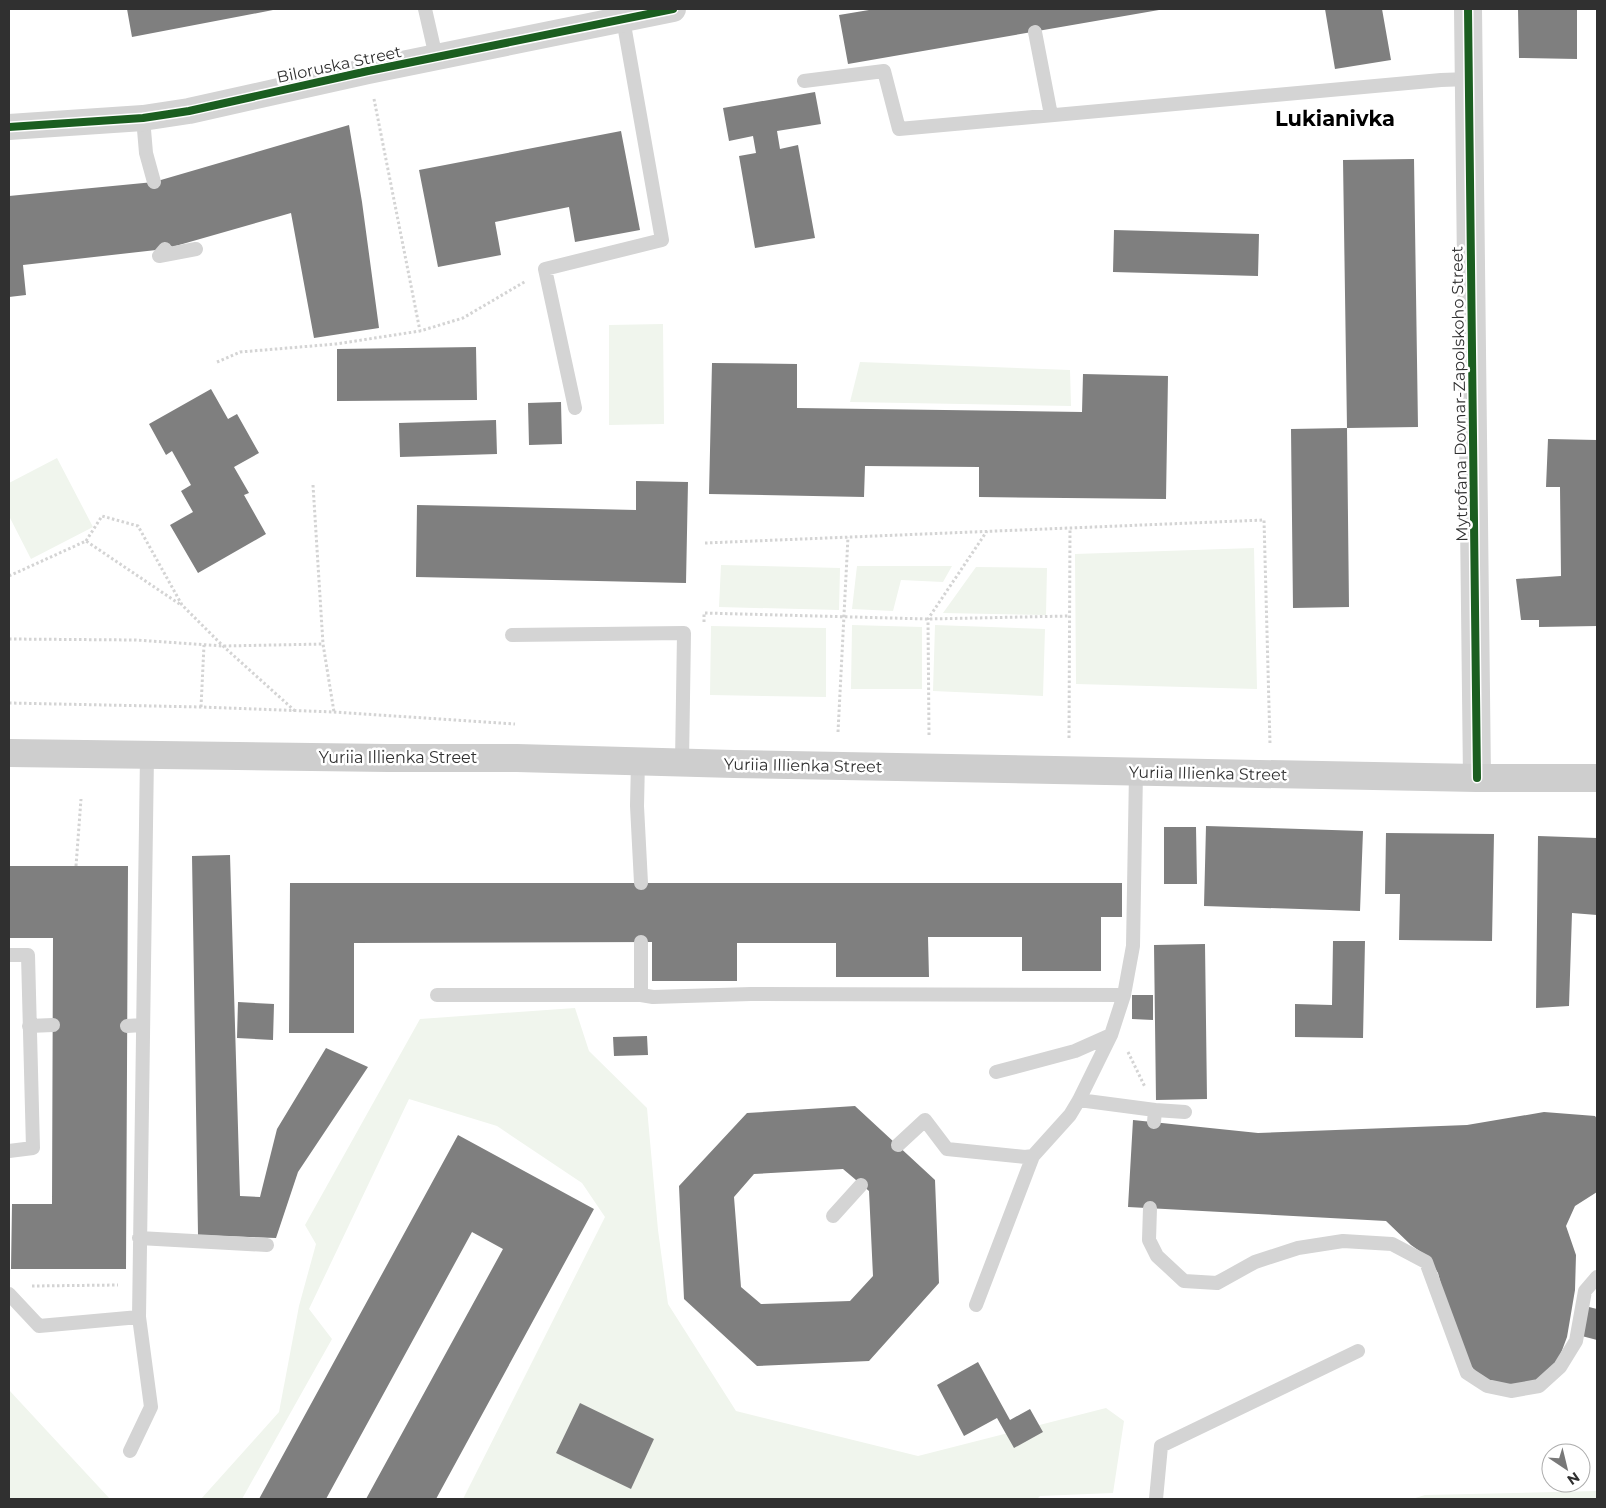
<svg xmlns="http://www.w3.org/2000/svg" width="1606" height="1508" font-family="Montserrat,sans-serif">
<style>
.green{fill:#f0f5ed}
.building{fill:#7f7f7f;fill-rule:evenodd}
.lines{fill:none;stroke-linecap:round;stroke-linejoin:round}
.path{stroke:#d4d4d4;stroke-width:3;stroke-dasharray:2.5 2.5;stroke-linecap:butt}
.service{stroke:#d4d4d4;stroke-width:14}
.minor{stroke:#d4d4d4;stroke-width:26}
.tertiary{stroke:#d4d4d4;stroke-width:28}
.secondary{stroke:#cecece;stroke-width:28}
.cycleway-casing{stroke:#fff;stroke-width:11}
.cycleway{stroke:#1b5e20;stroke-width:8}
.labels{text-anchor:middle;stroke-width:5;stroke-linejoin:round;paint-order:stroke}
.street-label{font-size:16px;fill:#303030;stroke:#fff}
.district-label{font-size:21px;font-weight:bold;fill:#000;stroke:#fff}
</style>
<rect width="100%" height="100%" fill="#fff"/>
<path class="green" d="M663 324 664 424 609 425V325Z
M860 362 1070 370 1071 406 850 402Z
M57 458 93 527 31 559 9 516V483Z
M1254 548 1257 689 1076 684 1075 554Z
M721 565 840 568 839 610 719 607Z
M857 566H952L943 582 901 580 893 611 852 609Z
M976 567 1047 568 1046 615 943 613Z
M852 625 922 627V689H851Z
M935 625 1045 629 1043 696 933 691Z
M711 626 826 628V697L710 695Z
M575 1008 589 1051 647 1108 658 1230 668 1304 736 1411 918 1456 1106 1408 1124 1421 1113 1493 1040 1496 1037 1499H463L605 1217 582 1183 497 1126 409 1099 309 1309 332 1339 242 1499H201L279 1412 299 1306 316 1244 305 1225 420 1019Z
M9 1390 110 1499H9Z
M1597 1491V1499H1412L1425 1495Z"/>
<path class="building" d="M127 9H272L273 10 132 37Z
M875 9H1159V10L848 64 839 15Z
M1325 9H1382L1391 60 1335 69Z
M1518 9H1577V59L1519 58Z
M815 92 821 124 777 131 780 149 798 145 815 238 755 248 739 156 756 153 753 136 729 141 723 108Z
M349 125 362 202 379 328 314 338 291 213 165 249 23 265 26 295 9 297V196L154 182Z
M621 131 640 230 575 242 569 207 495 222 501 255 438 267 419 170Z
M1414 159 1418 427 1347 428 1343 160Z
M1114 230 1259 234 1258 276 1113 272Z
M476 347 477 400 337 401V349Z
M712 363 797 364V408L1082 412 1083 374 1168 376 1166 499 979 497V467L865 466 864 497 709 494Z
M211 389 228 419 237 414 259 453 234 467 249 493 244 495 266 534 198 573 170 525 193 512 181 491 191 485 172 451 166 455 149 424Z
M561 402 562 444 529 445 528 403Z
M496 420 497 454 400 457 399 423Z
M1347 428 1349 607 1293 608 1291 429Z
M1548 439 1597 440V626L1539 627V620H1521L1516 579 1561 576 1560 487H1546Z
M636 481 688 482 686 583 416 577 417 505 636 510Z
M1206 826 1363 831 1360 911 1204 906Z
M1164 827H1196L1197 884H1164Z
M1386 833 1494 834 1492 941 1399 940 1400 894H1385Z
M1538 836 1597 838V915L1572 913 1569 1006 1536 1008Z
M230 855 240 1196 260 1197 277 1129 326 1048 368 1067 298 1172 276 1238 198 1235 192 856Z
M9 866H128L126 1269H11L12 1204H52L53 938H9Z
M290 883H1122V917H1101V971H1022V937H928L929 977H836V943H737V981H652V942L354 943V1033H289Z
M1333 941H1365L1363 1038 1295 1037V1004L1332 1005Z
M1205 944 1207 1099 1156 1100 1154 945Z
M1132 995H1153V1020L1132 1019Z
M238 1002 274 1004 273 1040 237 1038Z
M647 1036 648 1055 614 1056 613 1037Z
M855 1106 935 1180 939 1283 869 1361 757 1366 684 1299 679 1186 747 1113ZM843 1169 869 1191 873 1276 850 1301 761 1304 741 1287 734 1197 754 1174Z
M1544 1112 1595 1116 1597 1119V1192L1575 1206 1566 1226 1576 1255 1575 1290 1567 1337 1555 1369 1531 1385 1508 1387 1483 1379 1470 1365 1444 1296 1438 1273 1428 1257 1411 1245 1386 1221 1128 1207 1133 1120 1258 1133 1467 1125Z
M458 1135 594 1209 436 1499H366L503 1249 472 1232 326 1499H259Z
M1585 1306 1597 1309V1340L1578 1335Z
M978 1362 1010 1420 1030 1409 1043 1432 1014 1448 997 1418 964 1436 937 1385Z
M580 1403 654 1439 631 1489 556 1453Z"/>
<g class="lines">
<path class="path" d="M374 99 420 331
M217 362 240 352 336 344 420 331 463 318 526 281
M313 485 323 644 334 712
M86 541 102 516 138 526 182 605 223 646 295 711
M705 543 1264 520 1270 744
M9 576 86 541 181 605
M704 622V613L928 619 1069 616
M9 639 136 640 223 646 323 644
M9 703 201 707 334 712 515 724
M201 707 204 645
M838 732 848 537
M929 735 928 619 987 531
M1069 738 1070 528
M76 866 81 799
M1128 1052 1145 1087
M32 1286 118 1285"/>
<path class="service" d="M425 9 436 57
M1035 32 1051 115
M804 81 884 71 899 129 1441 80 1469 79
M143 118 146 153 154 182
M165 249 159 256 196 249
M575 408 545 269 662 240 623 19
M512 635 684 633 682 762
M638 761 637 806 641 883
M9 955H28L33 1148 9 1151
M437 995H641L653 997 751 994 1124 995
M641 995V942
M29 1026 53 1025
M127 1026 142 1025
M996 1072 1075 1051 1111 1035
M1079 1100 1155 1110 1154 1122
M1155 1110 1185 1112
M898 1145 925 1120 947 1149 1025 1157 1033 1156
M1150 1208 1149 1240 1157 1256 1184 1281 1217 1283 1255 1262 1298 1248 1343 1241 1392 1244 1426 1262 1467 1373 1487 1386 1511 1391 1539 1386 1560 1367 1576 1341 1585 1291 1597 1277
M833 1216 861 1185
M139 1238 267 1245
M9 1294 39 1326 139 1317 147 755
M976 1305 1033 1156 1070 1115 1079 1100 1111 1035 1124 995 1133 946 1136 772
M130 1451 151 1407 139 1317
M1156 1499 1161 1446 1358 1351"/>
<path class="minor" d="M9 127 143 118 189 111 368 71 673 9"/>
<path class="tertiary" d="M1468 9 1477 778"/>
<path class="secondary" d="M9 753 388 758H517L734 764 1477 778H1597"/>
<g class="cycleway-casing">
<path id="cycleway" d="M1468 9 1477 778
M9 127 143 118 189 111 368 71 673 9"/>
</g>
<use href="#cycleway" class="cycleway"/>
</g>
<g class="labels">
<g class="street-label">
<text transform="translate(339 64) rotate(-12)" y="6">Biloruska Street</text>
<text transform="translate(1459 394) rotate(-91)" y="6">Mytrofana Dovnar-Zapolskoho Street</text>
<text x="398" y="763">Yuriia Illienka Street</text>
<text transform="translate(803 765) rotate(1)" y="6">Yuriia Illienka Street</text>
<text transform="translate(1208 773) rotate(1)" y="6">Yuriia Illienka Street</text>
</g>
<g class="district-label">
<text x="1335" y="126">Lukianivka</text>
</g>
</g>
<rect width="1606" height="1508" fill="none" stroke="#303030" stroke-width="20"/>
<g transform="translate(1566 1468) rotate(145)"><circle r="24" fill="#ffffff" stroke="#acacac"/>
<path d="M0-4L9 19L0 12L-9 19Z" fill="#787878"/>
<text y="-8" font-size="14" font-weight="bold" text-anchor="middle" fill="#303030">N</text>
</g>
</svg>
